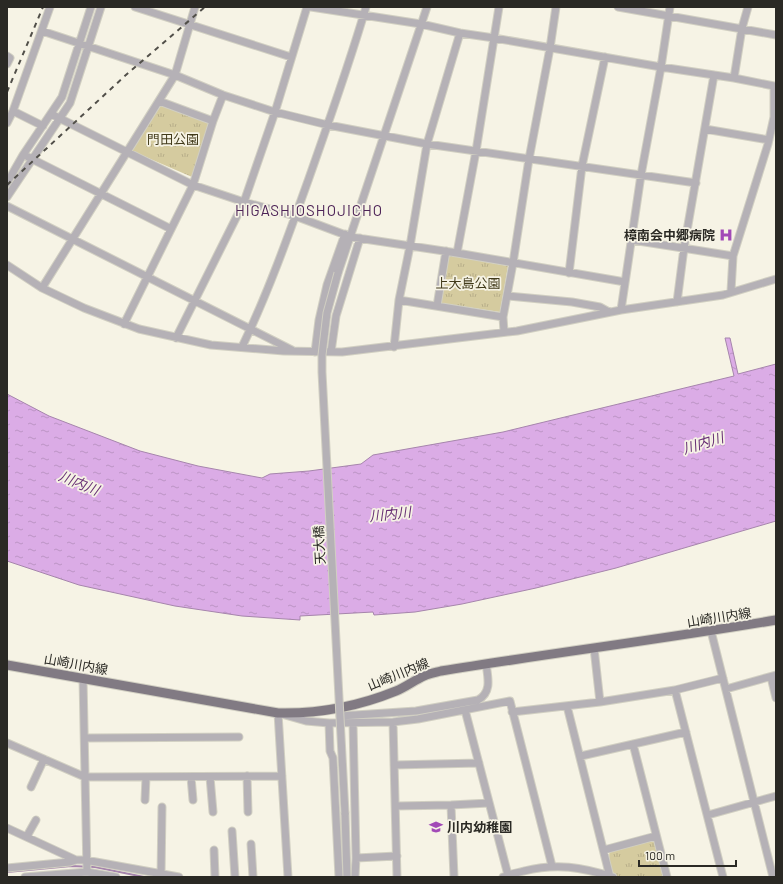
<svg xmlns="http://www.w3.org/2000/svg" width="783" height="884" font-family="Barlow,'Noto Sans JP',sans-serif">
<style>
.grass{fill:url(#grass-tufts)}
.water{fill:url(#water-ripples);stroke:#a685ac}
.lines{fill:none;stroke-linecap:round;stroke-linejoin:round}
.stream{stroke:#a685ac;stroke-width:2}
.minor-casing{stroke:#d1cfc2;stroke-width:9}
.major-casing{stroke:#d1cfc2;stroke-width:11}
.minor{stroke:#b5b1b6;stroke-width:7}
.major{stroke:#817a83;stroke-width:9}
.rail{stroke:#514f49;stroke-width:2;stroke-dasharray:5 5;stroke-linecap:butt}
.minor-bridge-casing{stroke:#d1cfc2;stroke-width:9;stroke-linecap:butt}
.minor-bridge{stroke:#b5b1b6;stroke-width:7}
.labels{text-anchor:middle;stroke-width:3.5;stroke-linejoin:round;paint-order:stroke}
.park-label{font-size:13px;fill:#413a1a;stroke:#f6f3e5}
.poi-label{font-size:13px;font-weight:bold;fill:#2a2924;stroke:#f6f3e5;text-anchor:end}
.street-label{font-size:13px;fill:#2a2924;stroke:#f6f3e5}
.water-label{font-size:14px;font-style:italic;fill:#693176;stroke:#f6f3e5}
.quarter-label{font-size:15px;letter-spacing:1px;fill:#4c2256;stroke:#f6f3e5}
</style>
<defs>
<pattern id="grass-tufts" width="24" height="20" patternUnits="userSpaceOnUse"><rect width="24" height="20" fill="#d5cb9f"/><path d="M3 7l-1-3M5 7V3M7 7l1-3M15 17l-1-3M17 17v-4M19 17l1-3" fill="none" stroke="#b7ae89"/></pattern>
<pattern id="water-ripples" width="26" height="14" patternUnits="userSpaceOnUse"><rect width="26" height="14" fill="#dbace6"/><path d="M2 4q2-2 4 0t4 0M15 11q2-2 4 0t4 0" fill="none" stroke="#bc94c5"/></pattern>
</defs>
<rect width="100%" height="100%" fill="#f6f3e5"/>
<path class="grass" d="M161 105 210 123 192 177 132 151Z
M448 255 508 266 500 312 440 303Z
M652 840 655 842 664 877H621C618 876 614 876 613 872 610 867 608 856 610 850Z"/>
<path class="water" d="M725 338H730L738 374 776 364V521L616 568 536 588 462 604 415 612 374 615 373 612 300 616V620L242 616 175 606 79 585 7 561V394L49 416 140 451 198 466 262 478 270 474 309 471 361 464 373 455 503 432 734 376Z"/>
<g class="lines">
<path class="stream" d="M7 872 71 866 95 867 144 877"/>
<g class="minor-casing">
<path id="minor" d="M135 7 291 57
M311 7 421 24 460 33 494 38 661 67 734 78 774 86V117L768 144 733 256 731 291
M618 7 776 35
M42 31 175 75 223 95 275 112 328 125 427 144 696 183
M7 56 10 58 7 64
M734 78 742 28 748 7
M159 101 213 121
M13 111 43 126
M51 114 193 185 244 202 295 216 351 237 457 253 625 282
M7 123 13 111 50 7
M705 129 769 140
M28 157 171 229
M7 183 23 155 62 97 91 7
M7 197 70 103 101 7
M7 206 292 350
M632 240 733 256
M457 253 476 151 499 7
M7 265 42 288 84 308 139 329 211 345 284 351 342 352 517 331 621 310 723 295 776 279
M338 273 427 7
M569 273 582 166 605 57
M42 288 175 75 195 7
M507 296 572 302 600 307 609 312
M399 300 503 317
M677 302 684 248 714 75
M437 306 446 251
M621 310 641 175 661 67 670 7
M124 324 193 185 213 121 223 95
M504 332 503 317 513 263 529 159 550 48 556 7
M176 338 244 202 275 112 307 7
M242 347C268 293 289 234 309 178 329 121 349 65 366 7
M394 347 399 300 410 246 427 144 460 33
M315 352 319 320 327 285 345 234
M331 352 336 316 360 238
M711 631 773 877
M594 648 600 702
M771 677 776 698
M83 678 87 872
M726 689 776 675
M675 690 723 877
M567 706 610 877
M465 710 508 875
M512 712 600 702 675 690 723 678
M340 716 416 711 478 700C492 692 488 678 486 664
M393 722 397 877
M353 723 356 858 355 877
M85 738 239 737
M7 743 85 777 282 776
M633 744 667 877
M581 756 686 732
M394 765 479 763
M247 776 248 812
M191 777 193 800
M210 777 213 812
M31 787 44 759
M145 800 146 777
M451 805 454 877
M396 806 451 805 489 803
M345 813 347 877
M708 815 776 796
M7 828 76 860
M232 831 235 877
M27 836 36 820
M251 844 253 877
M214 850 215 877
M604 850 656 836
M356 858 397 856
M7 868 70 862 76 860H85L179 877
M25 877 87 872 116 877
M161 877 162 807
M288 877 278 713 306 721 329 723
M339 877 333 758 330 751 329 723 393 722 418 719 510 701 552 866
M503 877C510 874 517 873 524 871 557 863 581 867 613 877"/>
</g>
<g class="major-casing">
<path id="major" d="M7 665 278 713C318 714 359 706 396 691 404 688 412 682 420 678 426 674 433 673 441 671 552 653 664 639 776 620"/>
</g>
<use href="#minor" class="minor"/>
<use href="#major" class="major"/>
<path class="rail" d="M7 92 43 7
M7 185 127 74 205 7"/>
<g class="minor-bridge-casing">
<path id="minor-bridge" d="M338 273 327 313 322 355V372L345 813"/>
</g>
<use href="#minor-bridge" class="minor-bridge"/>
</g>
<defs>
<g id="hospital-bare" transform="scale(1.08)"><path d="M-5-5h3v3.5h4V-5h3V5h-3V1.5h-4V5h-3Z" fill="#a24ab7" stroke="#f6f3e5" stroke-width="2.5" paint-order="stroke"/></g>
<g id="school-bare" transform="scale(1.08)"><path d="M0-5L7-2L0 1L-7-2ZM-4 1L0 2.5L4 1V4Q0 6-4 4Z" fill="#a24ab7" stroke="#f6f3e5" stroke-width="2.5" paint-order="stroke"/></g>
</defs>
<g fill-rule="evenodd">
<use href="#hospital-bare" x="726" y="235"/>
<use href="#school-bare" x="436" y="827"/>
</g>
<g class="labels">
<g class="park-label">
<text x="173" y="144">門田公園</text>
<text x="468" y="288">上大島公園</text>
</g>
<g class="poi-label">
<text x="715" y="240">樟南会中郷病院</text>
<text x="447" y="832" text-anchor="start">川内幼稚園</text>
</g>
<g class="street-label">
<text transform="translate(319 545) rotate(-93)" y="5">天大橋</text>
<text transform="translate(719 617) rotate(-9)" y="5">山崎川内線</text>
<text transform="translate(76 664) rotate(10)" y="5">山崎川内線</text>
<text transform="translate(398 674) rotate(-22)" y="5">山崎川内線</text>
</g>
<g class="water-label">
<text transform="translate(703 443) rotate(-17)" y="5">川内川</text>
<text transform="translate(79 483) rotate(22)" y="5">川内川</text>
<text transform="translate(390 514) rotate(-6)" y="5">川内川</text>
</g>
<g class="quarter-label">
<text x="309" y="216">HIGASHIOSHOJICHO</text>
</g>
</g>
<rect width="783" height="884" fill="none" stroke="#2a2924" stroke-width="16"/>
<path d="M639 860v6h97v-6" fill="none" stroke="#2a2924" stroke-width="2"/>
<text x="645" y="860" font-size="12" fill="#2a2924" stroke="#f6f3e5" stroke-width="3" paint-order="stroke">100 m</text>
</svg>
